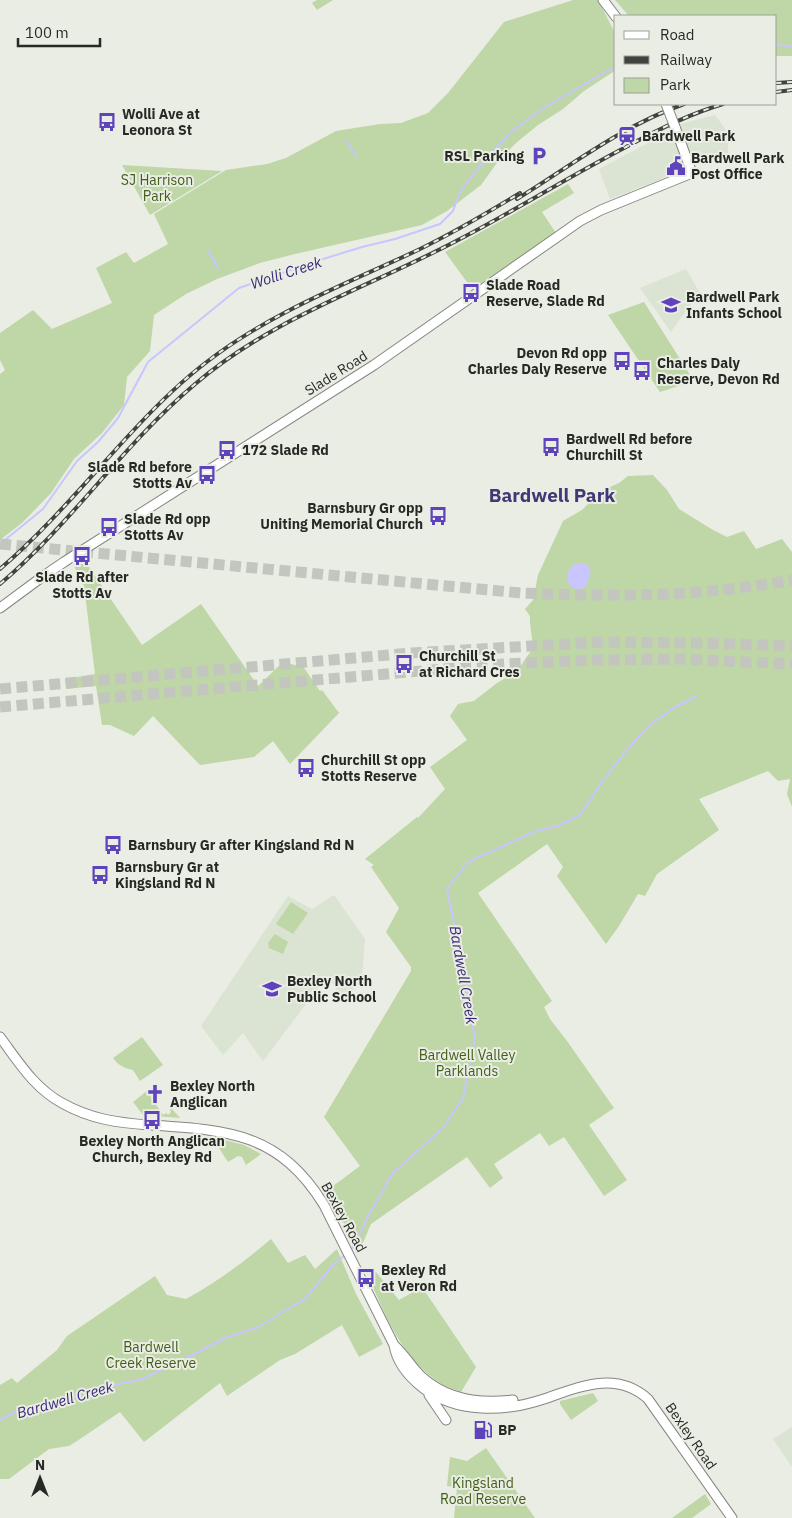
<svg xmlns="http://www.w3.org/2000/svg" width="792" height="1518" font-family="'IBM Plex Sans',sans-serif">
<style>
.built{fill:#dbe3d3}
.green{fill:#bfd6a6}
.water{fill:#c9c5fe}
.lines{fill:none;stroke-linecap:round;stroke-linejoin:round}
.stream{stroke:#c9c5fe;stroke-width:2}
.highway-tunnel{stroke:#c2c6be;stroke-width:11;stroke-dasharray:11 5.5;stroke-linecap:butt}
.secondary-casing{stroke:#848880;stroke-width:11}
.primary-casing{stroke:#848880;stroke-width:11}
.secondary{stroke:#fff;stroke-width:9}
.primary{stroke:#fff;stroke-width:9}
.rail-casing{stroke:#41433e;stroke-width:4}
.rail{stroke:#e9ede4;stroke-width:2;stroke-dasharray:5.5;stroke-linecap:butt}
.secondary-bridge-casing{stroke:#848880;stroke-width:11;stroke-linecap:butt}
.secondary-bridge{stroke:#fff;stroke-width:9}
.labels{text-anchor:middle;stroke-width:4;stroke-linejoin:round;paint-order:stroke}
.poi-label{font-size:14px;font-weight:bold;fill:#272925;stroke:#e9ede4;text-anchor:start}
.park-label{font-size:14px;fill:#435e17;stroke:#e9ede4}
.street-label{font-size:14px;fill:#272925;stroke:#e9ede4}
.water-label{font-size:15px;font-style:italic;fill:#382776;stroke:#e9ede4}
.district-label{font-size:19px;font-weight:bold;fill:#413875;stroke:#e9ede4}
</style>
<rect width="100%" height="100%" fill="#e9ede4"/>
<path class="built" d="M715 115 728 133V153L610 199 599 169 667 133 680 124Z
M686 269 700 293 682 316 671 332 640 288Z
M334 895 365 939 362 977 345 1001 327 976 263 1061 243 1033 223 1055 201 1026 288 896 312 909Z
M792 1427V1467L773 1439Z"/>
<path class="green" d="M317 0H333L317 10 312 3Z
M573 0H598L616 35V70L584 91 563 109 538 125 516 143 499 160 481 185 447 211 422 225 295 254 260 263 217 279 186 294 154 315 150 351 127 377 124 405 102 433 74 459 51 493 23 522 0 540V374L5 370 0 360V333L33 310 52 329 112 303 96 268 126 252 134 263 168 244 154 214 226 170 267 164 286 158 336 131 380 124 401 123 428 113 448 93 504 22Z
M615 0H792V56H776V16H629Z
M122 165 222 171 150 215Z
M568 184 574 193 542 212 556 233 472 289 445 252Z
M644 302 694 381 660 392 608 315Z
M653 475 667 490 679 509 713 530 727 537 744 531 756 549 782 539 792 552V807L787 794 790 779 778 781 768 771 699 799 719 830 657 874 645 896 638 894 619 926 606 944 557 876 563 867 547 844 478 893 552 1001 544 1007 550 1019 567 1041 614 1108 589 1125 627 1180 604 1196 564 1137 549 1146 540 1133 494 1164 503 1178 490 1188 467 1157 371 1224 362 1245 358 1244 339 1216 325 1192 360 1166 324 1117 411 971V967L386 932 399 908 371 867 374 865 365 859 417 817 418 818 445 789 430 767 467 740 450 716 458 704 474 701 497 683 517 671 533 648 530 622V616L525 609 533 600 538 575 563 521 582 510 601 491 619 483 628 476Z
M83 558 142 645 201 604 258 686 283 662 295 665H302L320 691 322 690 339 713 290 764 273 741 254 757 200 765 153 716 134 736 110 725H102L96 686 66 689 65 679 95 674 84 586 74 566V564Z
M291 902 308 913 293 934 276 924Z
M275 934 288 942 283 954 269 948 268 943Z
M142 1037 163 1065 140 1081 133 1070C124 1068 119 1066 113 1058Z
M147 1091 163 1115 166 1113 168 1115 171 1112 170 1110 172 1109 180 1118 143 1115 133 1102Z
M221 1139 244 1145 261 1154 246 1165 242 1157 238 1156 228 1162 219 1148 218 1142Z
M271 1239 288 1263 305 1255 315 1269 337 1249 356 1294 383 1344 359 1357 342 1325 295 1354 280 1360 227 1396 220 1383 144 1442 120 1412 77 1441 69 1446 49 1449 9 1479H0V1385L12 1378 17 1383 57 1350 67 1336 155 1276 167 1295 186 1299C217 1282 245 1261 271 1239Z
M376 1272 399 1300 422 1287 476 1367 461 1392C454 1389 446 1387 440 1383 402 1358 386 1317 369 1278Z
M593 1393 598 1401 571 1420 560 1404V1401Z
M486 1448 535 1518H454L457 1487 447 1486 450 1457 467 1461Z
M705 1494 711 1504 692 1518H672Z"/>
<path class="water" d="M580 563C596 565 590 576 586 586 579 591 573 590 568 583L567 573 573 565Z"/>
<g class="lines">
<path class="stream" d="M776 45 792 46
M346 141 357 157
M208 250 218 269
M0 544 43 509 77 461 98 442 118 418 148 362 239 288 320 260 362 247 395 239 440 224 453 211 459 194 478 168 511 132 547 106 616 66
M350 1250 355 1245 367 1218 393 1173 443 1128 463 1098 475 1039 464 973 447 889 468 862 534 832 560 825 580 815 602 782 630 746 651 724 674 708 697 696
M0 1420 19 1410 50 1404 93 1390 142 1379 192 1355 225 1338 256 1328 305 1299 333 1265 345 1255"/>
<path class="highway-tunnel" d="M0 544 521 593C571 595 621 596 670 594 711 592 752 587 792 580
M0 689 411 653 601 642 702 643 792 646
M0 707 503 664 590 660 681 659 792 664"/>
<g class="secondary-casing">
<path id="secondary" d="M603 0 616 17
M0 608 42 577 64 562 374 365 580 221 601 210 692 173 675 127"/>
</g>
<g class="primary-casing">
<path id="primary" d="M0 1037C18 1061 34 1088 62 1103 90 1119 118 1123 150 1125 227 1130 279 1132 324 1205L394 1345C397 1364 409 1377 423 1388 457 1414 505 1412 544 1399 579 1387 616 1370 648 1399L732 1518
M394 1345C405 1355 412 1368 422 1377 448 1400 481 1404 513 1400
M429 1395 446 1420"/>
</g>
<use href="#secondary" class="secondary"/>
<use href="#primary" class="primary"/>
<g class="rail-casing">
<path id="rail" d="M776 83 792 82
M776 92 792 90
M517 199C572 165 622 126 684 104
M0 569C48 528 88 479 131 433 155 407 180 382 208 361 272 312 346 284 418 250 453 233 487 213 520 193
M0 584C71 524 123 445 194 385 273 317 370 287 460 239 516 210 570 176 626 147 657 130 689 114 723 104"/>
</g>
<use href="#rail" class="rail"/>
<g class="secondary-bridge-casing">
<path id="secondary-bridge" d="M666 104 675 127"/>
</g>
<use href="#secondary-bridge" class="secondary-bridge"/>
</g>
<defs>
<g id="bus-bare" transform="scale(1.5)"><path d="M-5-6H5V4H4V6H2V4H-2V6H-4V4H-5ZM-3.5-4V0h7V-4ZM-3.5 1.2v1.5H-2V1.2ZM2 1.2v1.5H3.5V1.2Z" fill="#5e43bc" stroke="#e9ede4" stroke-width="2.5" paint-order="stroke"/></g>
<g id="station-bare" transform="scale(1.5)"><path d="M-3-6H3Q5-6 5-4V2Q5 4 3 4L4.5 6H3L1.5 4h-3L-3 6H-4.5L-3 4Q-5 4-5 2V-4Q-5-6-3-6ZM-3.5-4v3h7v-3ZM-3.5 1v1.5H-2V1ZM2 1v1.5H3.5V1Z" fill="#5e43bc" stroke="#e9ede4" stroke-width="2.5" paint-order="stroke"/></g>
<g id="parking-bare" transform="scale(1.5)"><path d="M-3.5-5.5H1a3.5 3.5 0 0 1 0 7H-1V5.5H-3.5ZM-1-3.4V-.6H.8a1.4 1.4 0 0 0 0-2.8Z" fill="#5e43bc" stroke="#e9ede4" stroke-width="2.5" paint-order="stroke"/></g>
<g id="civic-bare" transform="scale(1.5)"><path d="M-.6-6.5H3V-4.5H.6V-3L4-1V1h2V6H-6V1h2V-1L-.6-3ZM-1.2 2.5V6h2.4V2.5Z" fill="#5e43bc" stroke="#e9ede4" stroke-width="2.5" paint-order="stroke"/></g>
<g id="school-bare" transform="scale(1.5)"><path d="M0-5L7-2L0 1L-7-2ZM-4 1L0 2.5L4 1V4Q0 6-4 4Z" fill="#5e43bc" stroke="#e9ede4" stroke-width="2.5" paint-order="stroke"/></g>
<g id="church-bare" transform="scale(1.5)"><path d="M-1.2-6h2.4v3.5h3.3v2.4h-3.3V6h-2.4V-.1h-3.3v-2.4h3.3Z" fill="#5e43bc" stroke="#e9ede4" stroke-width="2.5" paint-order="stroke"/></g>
<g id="fuel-bare" transform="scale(1.5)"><path d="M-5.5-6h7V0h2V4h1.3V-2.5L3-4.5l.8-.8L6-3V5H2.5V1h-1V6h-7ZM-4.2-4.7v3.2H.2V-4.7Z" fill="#5e43bc" stroke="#e9ede4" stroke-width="2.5" paint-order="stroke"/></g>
</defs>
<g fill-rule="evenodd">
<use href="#bus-bare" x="107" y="122"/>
<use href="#station-bare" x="627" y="136"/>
<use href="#parking-bare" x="539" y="156"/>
<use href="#civic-bare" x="676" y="166"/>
<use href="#bus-bare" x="471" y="293"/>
<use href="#school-bare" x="671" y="305"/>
<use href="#bus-bare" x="622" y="361"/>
<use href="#bus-bare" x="642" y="371"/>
<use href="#bus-bare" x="551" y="447"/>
<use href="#bus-bare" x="227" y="450"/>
<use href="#bus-bare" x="207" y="475"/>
<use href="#bus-bare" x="438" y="516"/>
<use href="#bus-bare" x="109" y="527"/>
<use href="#bus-bare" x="82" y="556"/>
<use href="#bus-bare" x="404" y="664"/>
<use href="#bus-bare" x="306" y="768"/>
<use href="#bus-bare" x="113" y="845"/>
<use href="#bus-bare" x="100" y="875"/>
<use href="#school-bare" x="272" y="989"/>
<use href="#church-bare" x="155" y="1094"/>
<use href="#bus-bare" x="152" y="1120"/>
<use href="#bus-bare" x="366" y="1278"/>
<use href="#fuel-bare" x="483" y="1430"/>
</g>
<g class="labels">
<g class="poi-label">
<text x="122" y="119">Wolli Ave at<tspan x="122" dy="16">Leonora St</tspan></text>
<text x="642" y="141">Bardwell Park</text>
<text x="524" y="161" text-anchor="end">RSL Parking</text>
<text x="691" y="163">Bardwell Park<tspan x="691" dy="16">Post Office</tspan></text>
<text x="486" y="290">Slade Road<tspan x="486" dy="16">Reserve, Slade Rd</tspan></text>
<text x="686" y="302">Bardwell Park<tspan x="686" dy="16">Infants School</tspan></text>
<text x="607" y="358" text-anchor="end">Devon Rd opp<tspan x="607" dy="16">Charles Daly Reserve</tspan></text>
<text x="657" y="368">Charles Daly<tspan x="657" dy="16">Reserve, Devon Rd</tspan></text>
<text x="566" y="444">Bardwell Rd before<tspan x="566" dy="16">Churchill St</tspan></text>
<text x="242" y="455">172 Slade Rd</text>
<text x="192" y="472" text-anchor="end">Slade Rd before<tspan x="192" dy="16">Stotts Av</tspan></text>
<text x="423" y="513" text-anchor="end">Barnsbury Gr opp<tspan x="423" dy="16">Uniting Memorial Church</tspan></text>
<text x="124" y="524">Slade Rd opp<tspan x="124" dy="16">Stotts Av</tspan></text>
<text x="82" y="582" text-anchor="middle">Slade Rd after<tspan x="82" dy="16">Stotts Av</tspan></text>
<text x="419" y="661">Churchill St<tspan x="419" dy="16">at Richard Cres</tspan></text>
<text x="321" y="765">Churchill St opp<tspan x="321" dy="16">Stotts Reserve</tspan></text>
<text x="128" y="850">Barnsbury Gr after Kingsland Rd N</text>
<text x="115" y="872">Barnsbury Gr at<tspan x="115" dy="16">Kingsland Rd N</tspan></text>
<text x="287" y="986">Bexley North<tspan x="287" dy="16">Public School</tspan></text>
<text x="170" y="1091">Bexley North<tspan x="170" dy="16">Anglican</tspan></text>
<text x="152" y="1146" text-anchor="middle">Bexley North Anglican<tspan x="152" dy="16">Church, Bexley Rd</tspan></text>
<text x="381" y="1275">Bexley Rd<tspan x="381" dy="16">at Veron Rd</tspan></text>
<text x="498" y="1435">BP</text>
</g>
<g class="park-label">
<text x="157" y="185">SJ Harrison<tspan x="157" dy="16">Park</tspan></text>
<text x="467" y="1060">Bardwell Valley<tspan x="467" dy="16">Parklands</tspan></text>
<text x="151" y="1352">Bardwell<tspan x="151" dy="16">Creek Reserve</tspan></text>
<text x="483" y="1488">Kingsland<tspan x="483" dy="16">Road Reserve</tspan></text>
</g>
<g class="street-label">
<text transform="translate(336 373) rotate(-32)" y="5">Slade Road</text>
<text transform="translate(344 1217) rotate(61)" y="5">Bexley Road</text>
<text transform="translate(691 1436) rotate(55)" y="5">Bexley Road</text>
</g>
<g class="water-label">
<text transform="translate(286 273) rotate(-18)" y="5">Wolli Creek</text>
<text transform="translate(463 975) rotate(80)" y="5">Bardwell Creek</text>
<text transform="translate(65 1400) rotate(-16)" y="5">Bardwell Creek</text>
</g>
<g class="district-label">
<text x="552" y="502">Bardwell Park</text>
</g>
</g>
<rect x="614" y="15" width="162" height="90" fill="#e9ede4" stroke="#9b9f98"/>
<rect x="624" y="31" width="25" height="8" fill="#ffffff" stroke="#9b9f98"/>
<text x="660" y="40" font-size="15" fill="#272925">Road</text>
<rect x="624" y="56" width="25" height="8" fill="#41433e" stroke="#9b9f98"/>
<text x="660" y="65" font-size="15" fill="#272925">Railway</text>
<rect x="624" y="78" width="25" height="15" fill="#bfd6a6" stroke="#9b9f98"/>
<text x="660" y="90" font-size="15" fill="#272925">Park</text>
<g transform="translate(40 1478)" stroke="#e9ede4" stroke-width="4" paint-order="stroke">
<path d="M0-4L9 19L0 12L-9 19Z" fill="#272925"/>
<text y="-8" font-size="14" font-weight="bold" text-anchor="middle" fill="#272925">N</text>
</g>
<path d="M18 38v8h82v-8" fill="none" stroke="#272925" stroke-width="2.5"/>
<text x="25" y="38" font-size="15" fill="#272925" stroke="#e9ede4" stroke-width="4" paint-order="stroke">100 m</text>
</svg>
